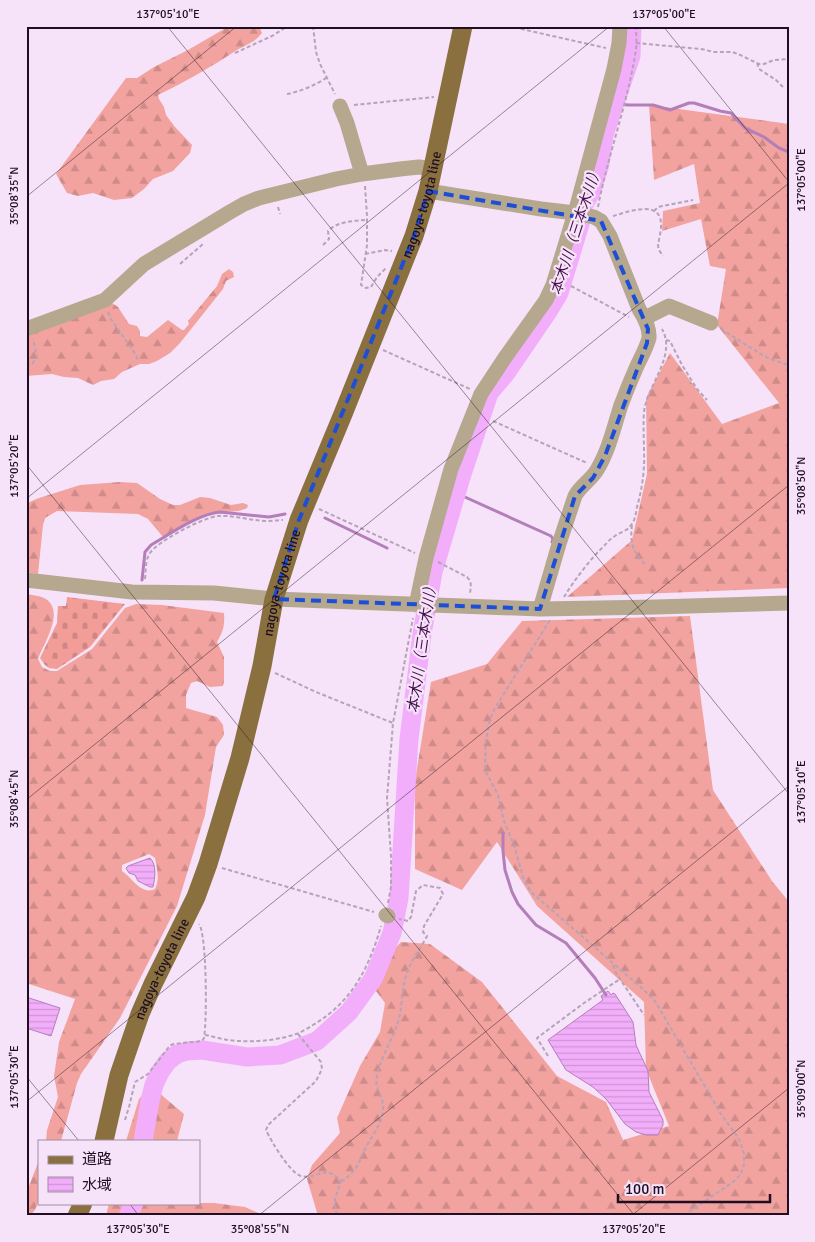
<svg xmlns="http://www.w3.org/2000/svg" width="815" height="1242" font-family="Signika,'Noto Sans JP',sans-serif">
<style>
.forest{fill:url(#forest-firs);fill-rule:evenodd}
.cemetery{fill:url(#cemetery-stones)}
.water{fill:url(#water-rules);stroke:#b37eb9}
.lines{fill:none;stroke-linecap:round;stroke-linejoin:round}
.stream{stroke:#b37eb9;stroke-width:3}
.river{stroke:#f2aefa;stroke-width:19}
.path{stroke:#b5a3b8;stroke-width:2;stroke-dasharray:4 2.5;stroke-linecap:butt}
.minor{stroke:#b6a88f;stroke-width:15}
.major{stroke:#8a703f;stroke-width:19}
.marked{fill:none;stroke:#1d4ed8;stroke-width:4;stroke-dasharray:10 6;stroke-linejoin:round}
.ticks{fill:none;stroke:#200f22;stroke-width:1;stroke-opacity:0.45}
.labels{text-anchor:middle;stroke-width:4.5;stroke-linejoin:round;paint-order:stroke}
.street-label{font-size:14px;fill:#200f22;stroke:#f6e3f9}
.water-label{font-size:15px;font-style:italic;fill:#430e4a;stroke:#f6e3f9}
.neatline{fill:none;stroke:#200f22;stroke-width:2}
.ticks-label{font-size:12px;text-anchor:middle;fill:#200f22}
</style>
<defs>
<pattern id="forest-firs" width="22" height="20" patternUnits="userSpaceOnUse" patternTransform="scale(1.25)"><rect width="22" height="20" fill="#f2a39f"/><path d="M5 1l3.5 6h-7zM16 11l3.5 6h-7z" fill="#cf8b89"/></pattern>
<pattern id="cemetery-stones" width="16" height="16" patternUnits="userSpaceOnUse" patternTransform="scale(1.25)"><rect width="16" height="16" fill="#f39d99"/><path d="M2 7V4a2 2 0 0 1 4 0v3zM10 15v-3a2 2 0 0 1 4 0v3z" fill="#d08684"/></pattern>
<pattern id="water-rules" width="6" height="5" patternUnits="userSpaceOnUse" patternTransform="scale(1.25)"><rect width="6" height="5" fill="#f2aefa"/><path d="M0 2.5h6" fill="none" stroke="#cf94d6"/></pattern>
</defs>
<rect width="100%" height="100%" fill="#f6e3f9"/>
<path class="forest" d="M224 26H259L262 33C254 43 247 44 237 50 211 67 185 82 158 95L159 99 164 107 166 115 175 127 192 145 190 153 173 171 153 179 144 189 132 198 114 200 93 193 78 196 67 193 56 174 126 78H137L154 67 188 50 224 29Z
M649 105 789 124V588L567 597 632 540 647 474 646 398 670 353 722 424 779 403 717 325 726 269 710 266 701 219 662 231 663 211 700 203 694 164 654 180Z
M229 269 233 272 234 277 226 281 223 289 180 343 170 353 157 361 149 364H140L122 372 114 379 101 381 93 385 78 378 64 377 52 374 26 376V334L112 303 118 307 129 324 137 326 140 331V336L147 337 168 320 182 330H184L189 324 188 321 217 286 222 274Z
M120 482 137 483 160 499 173 505H180L200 497 210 498 231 505 243 503 248 505 247 508C236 514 221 510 209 513 195 517 176 530 163 537L148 519 138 514 57 511 45 518 43 525 38 574 26 572V504L36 499 80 485Z
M26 594C32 595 41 596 46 599 65 612 44 643 38 659L42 667 50 671H57L92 649 125 608 136 604 162 605 224 613C225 625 223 632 217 642L224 657V681L223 686 210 687 197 681 191 683 186 695V708L217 717 223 725 224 735 216 747 205 815 177 906 120 1018 81 1074 77 1083 61 1141H46L47 1130 58 1097 54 1076 59 1042 75 999 26 983ZM149 854 155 858C157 869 160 879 155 889 154 890 148 891 146 890 137 888 130 876 122 871V865Z
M690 616 713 790 772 881 789 902V1216H318L307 1179 312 1165 340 1133 337 1118 360 1066 380 1032 385 1003 373 987 389 955 401 942 430 944 482 982 557 1076 606 1102 623 1140 669 1126 646 1069 644 1002 537 906 497 842 462 890 415 869V781L431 682 487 664 522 621Z
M151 1086 184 1114 177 1141H126L139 1099Z
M39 1160V1200L35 1210 30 1216H26V1194Z
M109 1203H214L245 1207 265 1216H106Z"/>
<path class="cemetery" d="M67 597 125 604 90 647 57 669 49 668 45 665 40 658 57 623 58 606H66Z"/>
<path class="water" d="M150 858C157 865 155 878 153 887H150L138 881 135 875 129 873 126 868 128 866Z
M608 991 611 995 613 993 615 994 633 1022 636 1045 648 1071 649 1092 663 1120V1125L658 1135H646L636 1132 625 1124 606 1099 593 1087 566 1070 548 1040 603 1000 601 996Z
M26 997 60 1008 51 1036 26 1028Z"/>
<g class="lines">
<path class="stream" d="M615 104 629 105H653L670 110 689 103H694L720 111 731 113 745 128 764 137 779 148 789 152
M456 493 551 536 553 539 552 542
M325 518 387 548
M142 580 145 552 151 545C170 534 198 514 220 512L269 517 285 514
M503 833V851L505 870 512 892 518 904 536 925 566 943 595 978 606 995"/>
<path class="river" d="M143 1141 150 1101 154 1085 160 1072 168 1061 177 1054 187 1051 202 1050 247 1057 280 1055 317 1041 349 1012 373 979 392 933 399 898 409 739 422 634 433 572 462 474 489 393 506 373 547 313 559 293 580 224 583 206 591 192 600 164 604 135 631 56 632 26
M128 1216 134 1203"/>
<path class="path" d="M313 26 316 52 320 64 335 94
M508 26 606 48
M636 43 701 49 714 52H732L738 54 759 64H764L774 60 789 59
M235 53 272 36 288 26
M757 63 759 69 776 80 783 87
M287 94C299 92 316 85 326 78
M354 105 434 97
M365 186 367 216V245L361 285 366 288 371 287 377 277 386 268
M278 207 280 214
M598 207C608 154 628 103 636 49 637 42 636 34 636 26
M654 211 658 207 693 200
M613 216C624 213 655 201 660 218 663 226 659 237 658 246L659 250 663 256
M323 245 329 239 328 231C338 221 353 221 366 220
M365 254 385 250 392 251
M180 264 203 244
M571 286 629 317
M108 312 111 319 136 355 138 361
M721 329 759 353 770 359 789 365
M666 340 670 341 682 365 697 389 707 400
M383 350 470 389
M26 366 33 363 37 357 33 339
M493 421 587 463
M319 509 415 553
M632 525C630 540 632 553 645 564
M438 562 467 577C472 582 471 586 470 593
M145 579C146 570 145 560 150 553 158 541 204 517 218 516 235 515 251 521 268 521 273 521 278 520 283 520
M564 597C575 579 591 558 607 543 609 540 612 538 615 536 620 532 628 531 631 525 635 521 636 513 637 507 642 489 645 470 644 451 644 438 643 425 644 412 647 385 677 356 662 329
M550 620 495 708 490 719 486 740 485 765 486 772 498 795 504 821 514 845 523 877 531 892 644 990 655 1001 721 1114 737 1136 741 1144 744 1154V1164L741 1174 733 1182 683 1216
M275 673 316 692 393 723
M222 868 374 912
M388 903 391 887V856L387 798 393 723 413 618
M613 965 616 973 644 1015
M298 1034 321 1062 322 1069 316 1081 268 1125 266 1130C271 1141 290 1173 301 1176 319 1180 324 1163 341 1181L335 1199V1205L337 1216
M205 1035C216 1037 228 1041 239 1041 258 1042 279 1040 296 1034 302 1032 308 1028 313 1025 352 1002 369 968 381 926
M548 1056 537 1038 584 1003 620 979
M125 1120 129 1107 135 1082 148 1074 168 1048 171 1045 174 1044 202 1041 204 1038C207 1022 207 935 199 924
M341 1181 344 1180C348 1176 354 1172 357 1166 360 1161 362 1155 365 1149 372 1135 385 1121 383 1104 381 1093 374 1088 377 1075 381 1057 391 1042 397 1025 403 1008 401 990 407 973 411 960 421 948 427 936L423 932 424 926 443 894 440 888 423 885 416 891 411 917 408 921 399 919"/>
<path class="minor" d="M340 106 347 123 362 174
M428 191 541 209 575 213 594 217 601 221 610 236 639 309C644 317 650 328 649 338 646 350 638 362 634 373 629 384 625 395 621 405 614 427 609 450 597 470 591 480 580 486 575 496L559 544 540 609
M645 318 669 306 711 323
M26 329 105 300 144 264 230 212 244 204 259 198 336 179 362 174 400 169 419 167 433 169
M26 580 132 592 214 593 274 599 540 609 656 607 789 603
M416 605 426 558 451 469 481 394 504 359 546 300 553 285 575 213 614 69 619 43 620 26
M386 915 388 916"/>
<g class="major">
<path id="s1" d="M104 1141 119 1075 140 1014 153 984 196 897 208 864 240 758 262 666 274 599 299 520 343 414 414 236 428 191 463 26"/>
<path d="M77 1216 83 1203"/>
</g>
</g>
<path class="marked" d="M428 191 601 221 648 329 647 343 605 456 593 478 575 496 540 609 274 599 299 520 414 236Z"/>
<path class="ticks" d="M167 26 789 794M663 26 789 182M26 197 237 26M26 464 635 1216M26 499 610 26M26 800 789 183M26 1076 79 1141M26 1102 789 485M129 1203 139 1216M258 1216 789 786M631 1216 789 1088"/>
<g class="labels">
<g class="street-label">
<text dy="5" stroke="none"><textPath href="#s1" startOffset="992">nagoya-toyota line</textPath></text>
<text dy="5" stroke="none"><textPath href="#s1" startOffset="588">nagoya-toyota line</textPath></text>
<text dy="5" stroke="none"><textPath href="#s1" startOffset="182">nagoya-toyota line</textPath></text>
</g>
<g class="water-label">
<text transform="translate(576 230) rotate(-72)" y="5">本木川（三本木川）</text>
<text transform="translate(422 646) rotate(-82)" y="5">本木川（三本木川）</text>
</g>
</g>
<rect width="815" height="1242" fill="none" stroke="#f6e3f9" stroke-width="55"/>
<rect x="38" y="1140" width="162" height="65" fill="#f6e3f9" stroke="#a08ea3"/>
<rect x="48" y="1156" width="25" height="8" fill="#8a703f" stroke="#a08ea3"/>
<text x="82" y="1164" font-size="15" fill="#200f22">道路</text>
<rect x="48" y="1177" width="25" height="15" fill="url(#water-rules)" stroke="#a08ea3"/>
<text x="82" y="1190" font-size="15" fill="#200f22">水域</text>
<path d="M618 1194v8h152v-8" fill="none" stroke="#200f22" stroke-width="2.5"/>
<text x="625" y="1194" font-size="15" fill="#200f22" stroke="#f6e3f9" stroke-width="4" paint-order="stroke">100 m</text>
<rect x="28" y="28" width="760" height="1186" class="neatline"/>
<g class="ticks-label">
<text x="168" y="18">137°05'10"E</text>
<text x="664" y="18">137°05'00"E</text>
<text transform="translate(801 180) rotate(-90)" y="4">137°05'00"E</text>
<text transform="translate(14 196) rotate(-90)" y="4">35°08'35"N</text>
<text transform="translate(14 466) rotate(-90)" y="4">137°05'20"E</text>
<text transform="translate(801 486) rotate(-90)" y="4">35°08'50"N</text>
<text transform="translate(801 792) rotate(-90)" y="4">137°05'10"E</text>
<text transform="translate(14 799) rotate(-90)" y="4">35°08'45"N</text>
<text transform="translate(14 1077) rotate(-90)" y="4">137°05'30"E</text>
<text transform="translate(801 1089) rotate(-90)" y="4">35°09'00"N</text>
<text x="138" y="1233">137°05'30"E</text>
<text x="260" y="1233">35°08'55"N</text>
<text x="634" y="1233">137°05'20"E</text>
</g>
</svg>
